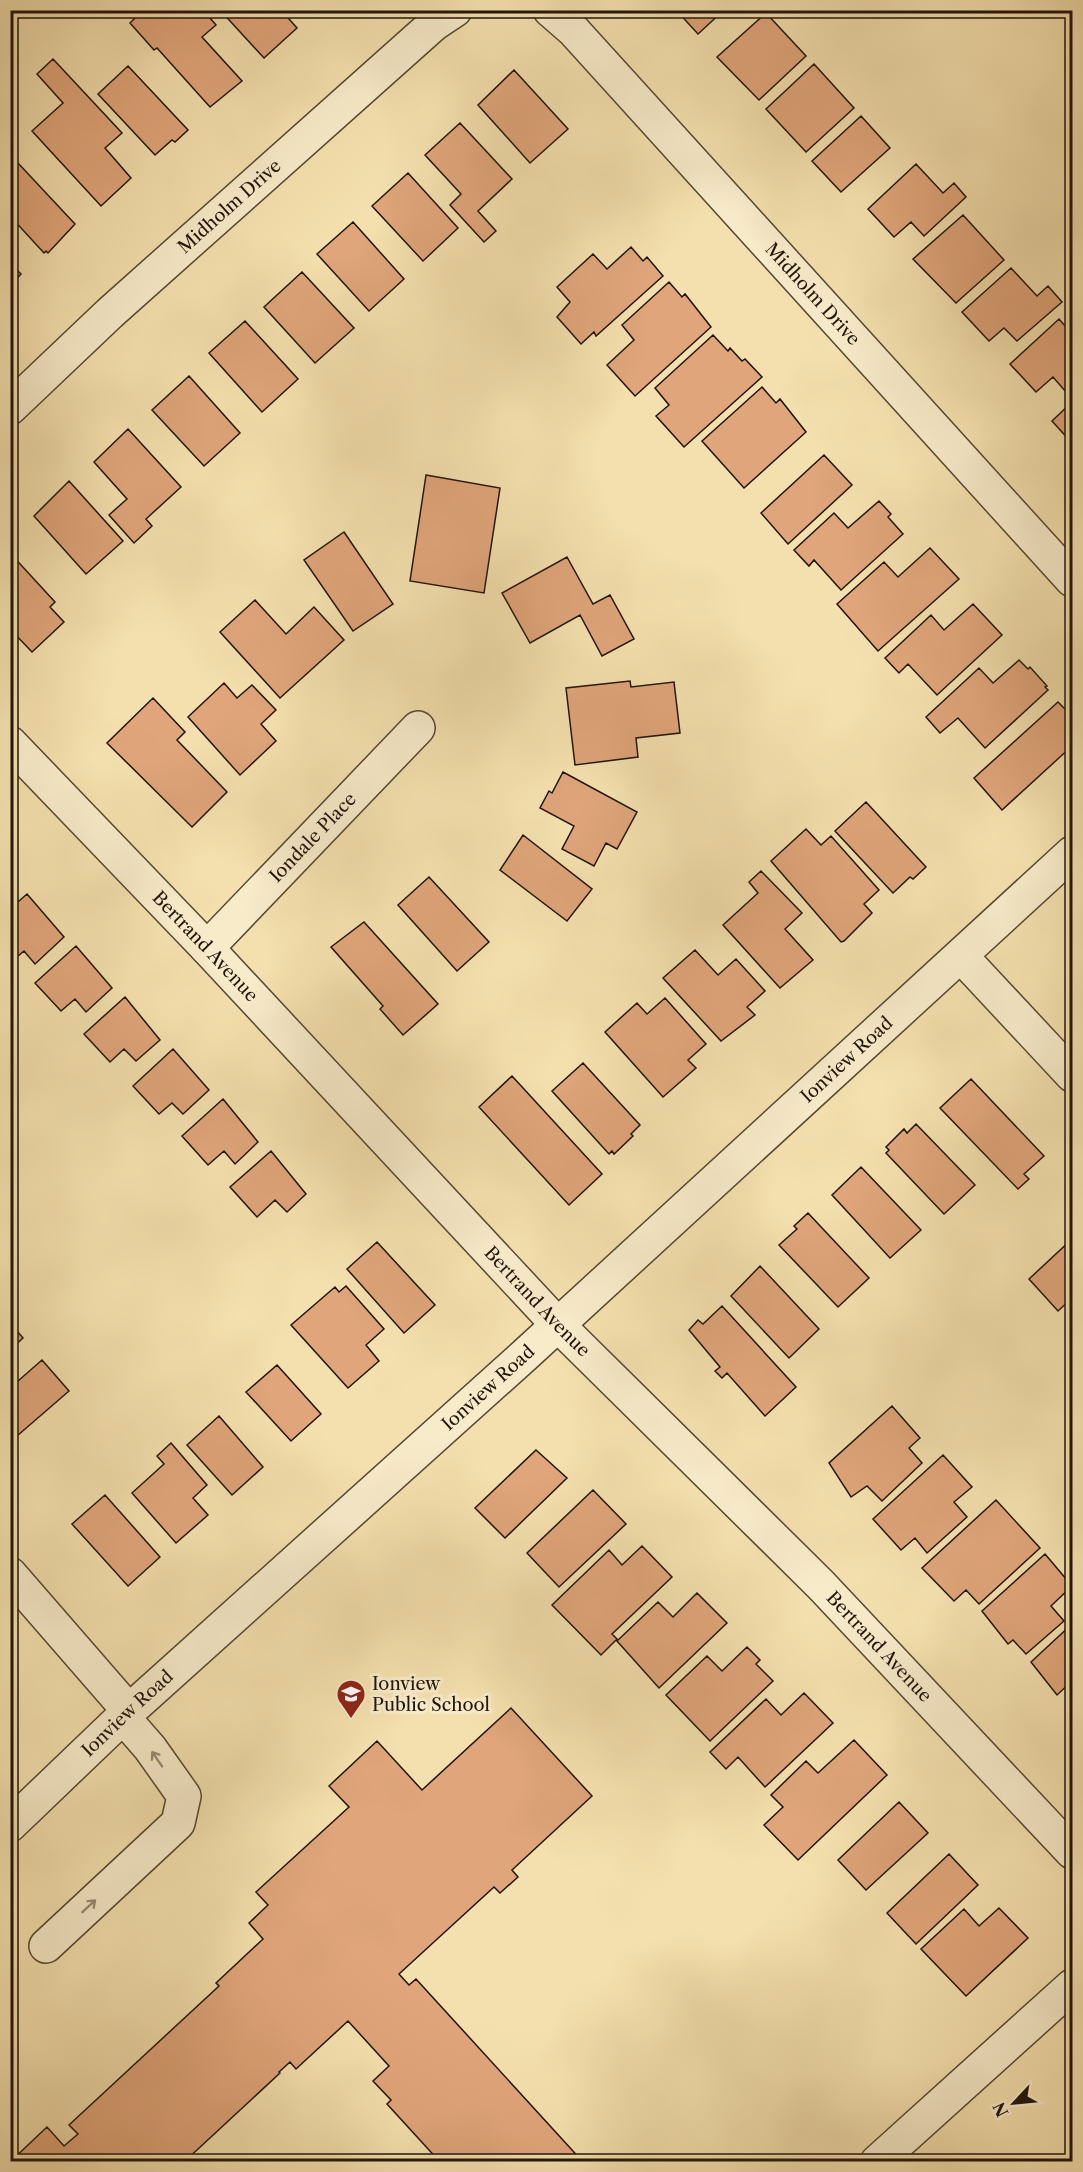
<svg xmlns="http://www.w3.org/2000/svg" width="1083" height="2172" font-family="'Libre Caslon Text',serif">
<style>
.building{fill:#e0a57a;stroke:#20150b;stroke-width:1.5}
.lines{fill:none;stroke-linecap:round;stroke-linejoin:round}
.minor-casing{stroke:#554834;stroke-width:36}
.minor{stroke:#f8ebca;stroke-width:33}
.oneway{stroke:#978b74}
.labels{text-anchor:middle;stroke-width:6;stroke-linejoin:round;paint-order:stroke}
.street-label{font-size:18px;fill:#20150b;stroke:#f8ebca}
.poi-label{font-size:18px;fill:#20150b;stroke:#f8ebca;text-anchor:start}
</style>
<rect width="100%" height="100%" fill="#f4e0ae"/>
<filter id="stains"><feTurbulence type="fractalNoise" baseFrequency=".00333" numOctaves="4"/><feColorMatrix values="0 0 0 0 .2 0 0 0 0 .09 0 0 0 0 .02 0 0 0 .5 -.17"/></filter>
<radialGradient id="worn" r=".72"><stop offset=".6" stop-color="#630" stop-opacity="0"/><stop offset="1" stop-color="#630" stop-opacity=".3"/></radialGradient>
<path class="building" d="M143 10H203L216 25 202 37 242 81 210 107 157 48 154 50 130 23Z
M220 10H281L297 28 264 58Z
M676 10H724L698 34Z
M766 13 806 56 759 100 717 57Z
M53 59 122 133 105 148 131 178 101 206 32 131 63 103 37 74Z
M814 64 854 108 806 152 766 109Z
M128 66 188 130 175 142 172 140 155 155 98 94Z
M514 70 568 129 530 163 478 105Z
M861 116 890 148 841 192 812 161Z
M460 123 512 179 478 211 496 231 484 242 450 205 461 194 425 155Z
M17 162 75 224 48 253 46 251 44 253 10 216V168Z
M916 164 943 193 954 183 966 197 924 236 911 222 894 237 868 209Z
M408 173 458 228 423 261 372 206Z
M963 215 1004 260 956 303 913 259Z
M353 222 404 279 369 311 317 254Z
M631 247 643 261 647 257 663 276 596 336 594 332 581 344 557 317 570 302 557 287 593 254 607 269Z
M10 263 21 274 10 286Z
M1011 268 1037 296 1048 286 1062 302 1017 341 1004 328 989 341 962 312Z
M302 272 354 328 315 363 264 307Z
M669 282 682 297 685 294 711 327 635 396 607 365 634 340 622 325Z
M1059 319 1072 334V386L1066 392 1053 377 1036 392 1010 364Z
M245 321 298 379 262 412 209 353Z
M713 335 728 351 730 348 742 361 745 359 762 377 684 447 656 416 669 405 655 388Z
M189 376 240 433 204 466 152 410Z
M762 387 776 403 780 399 806 432 744 488 702 441Z
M1072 402V443L1052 421Z
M128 429 181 487 146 519 152 526 134 543 109 515 127 499 94 462Z
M824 455 852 485 788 544 761 513Z
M426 475 500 488 484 593 410 581Z
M69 481 123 541 86 574 34 516Z
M879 501 891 514 888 517 903 534 841 590 814 560 809 566 794 550 834 513 848 528Z
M344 532 393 604 353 631 304 560Z
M930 548 959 579 878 651 837 604 884 562 898 577Z
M10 553 55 602 50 607 64 622 32 652 10 629Z
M567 557 593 604 610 595 634 639 602 656 580 615 530 643 502 593Z
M255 600 286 634 314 607 344 640 280 698 220 632Z
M973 604 1002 635 937 695 908 664 899 673 885 658 931 615 944 630Z
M1019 660 1028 669 1030 667 1047 686 1045 687 1048 690 985 748 958 718 940 733 926 717 979 668 993 683Z
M630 681 631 687 674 682 680 733 636 738 638 757 575 765 566 688Z
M224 683 237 698 252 685 276 710 261 724 276 741 240 775 188 717Z
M153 698 185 732 177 740 227 792 192 827 107 743Z
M1058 702 1072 716V746L1002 810 974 778Z
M563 772 637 812 617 849 606 843 594 866 562 849 574 826 540 808 549 791 552 793Z
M866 802 926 867 913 879 910 877 893 893 835 831Z
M806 829 821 845 831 836 879 890 864 904 872 913 844 941 841 942 771 861Z
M523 835 592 889 567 921 500 870Z
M761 871 802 913 785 929 813 960 780 988 723 925 758 893 749 882Z
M429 877 489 942 457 971 398 905Z
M27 894 64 937 35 964 24 951 12 961 10 959V909Z
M364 922 438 1004 403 1035 380 1009 383 1006 331 947Z
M76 946 112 988 86 1012 75 999 61 1011 35 983Z
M695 950 718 975 736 959 765 991 747 1007 755 1015 721 1041 663 978Z
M125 997 160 1040 136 1061 124 1049 110 1062 84 1034Z
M665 998 706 1044 688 1060 696 1068 663 1097 605 1032 637 1003 647 1014Z
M173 1049 209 1090 183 1114 172 1103 159 1114 133 1086Z
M583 1063 640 1125 631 1134 633 1136 614 1154 612 1151 609 1154 552 1091Z
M512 1076 602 1174 569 1205 479 1107Z
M971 1079 1044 1156 1024 1174 1029 1179 1018 1189 940 1108Z
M223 1099 258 1142 235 1164 224 1151 208 1165 182 1136Z
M916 1124 975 1185 944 1214 886 1153 889 1150 886 1147 904 1129 907 1133Z
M271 1151 306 1194 287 1212 275 1200 257 1217 230 1187Z
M861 1167 921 1230 890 1258 832 1195Z
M808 1213 869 1278 838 1307 779 1245 797 1229 794 1226Z
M1072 1239V1298L1058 1311 1029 1279Z
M377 1242 435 1305 404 1333 347 1269Z
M760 1266 819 1329 789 1358 731 1296Z
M346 1286 384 1329 366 1345 379 1361 348 1388 291 1325 335 1287 339 1292Z
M722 1306 796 1387 765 1416 727 1373 722 1378 715 1371 720 1367 689 1330 698 1320 703 1324Z
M10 1323 23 1338 10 1350Z
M42 1360 69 1391 17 1436 10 1428V1388Z
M277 1365 321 1414 291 1441 246 1392Z
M892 1406 920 1438 909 1448 922 1463 882 1501 867 1486 851 1497 829 1463Z
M219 1416 263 1467 232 1495 187 1445Z
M171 1443 207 1485 193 1498 208 1515 176 1543 132 1493 164 1464 157 1456Z
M536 1450 567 1478 505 1538 475 1508Z
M943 1455 972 1487 954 1502 967 1517 927 1553 915 1538 901 1550 873 1519Z
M593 1490 626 1524 559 1587 527 1553Z
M105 1495 160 1557 128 1586 72 1524Z
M996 1500 1040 1548 979 1604 966 1590 954 1601 922 1568Z
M642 1546 672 1577 612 1634 617 1639 601 1655 552 1605 609 1550 622 1565Z
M1045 1554 1072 1586 1051 1606 1064 1621 1026 1654 1013 1640 1008 1644 982 1611Z
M697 1593 727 1623 659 1688 617 1641 658 1602 673 1617Z
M1072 1624V1681L1057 1695 1031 1662Z
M747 1647 760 1660 756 1664 773 1681 710 1741 666 1695 707 1656 722 1671Z
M804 1693 833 1723 765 1787 738 1757 726 1769 710 1752 766 1699 781 1715Z
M511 1708 592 1796 512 1870 518 1877 500 1893 494 1887 399 1974 409 1985 416 1979 583 2162H440L387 2104 391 2100 373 2081 389 2066 348 2021 296 2069 290 2062 279 2072 280 2073 184 2162H10L47 2127 64 2146 78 2134 69 2125 219 1986 216 1983 263 1939 249 1923 268 1905 256 1892 349 1807 329 1786 377 1741 422 1790Z
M854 1740 887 1775 798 1860 764 1825 783 1807 771 1795 806 1761 818 1773Z
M899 1802 928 1833 866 1890 838 1860Z
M949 1854 978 1885 916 1944 887 1913Z
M999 1908 1028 1938 966 1996 921 1949 964 1909 979 1926Z"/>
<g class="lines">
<g class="minor-casing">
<g id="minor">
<path id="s1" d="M550 10 573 30 1072 580"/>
<path id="s2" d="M10 408 110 313 434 24 455 10"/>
<path id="s3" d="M10 743 207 948 558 1325 821 1585 1072 1852"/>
<path id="s4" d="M207 948 418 728"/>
<path d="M961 956 1072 1075"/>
<path d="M10 1574 129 1711"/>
<path id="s5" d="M10 1825 129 1711 526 1354 1072 853"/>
<path d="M46 1946 178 1823 184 1796 150 1748 123 1717"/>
<path d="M877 2162 1072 1986"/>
</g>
</g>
<use href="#minor" class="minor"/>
</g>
<defs><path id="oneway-shaft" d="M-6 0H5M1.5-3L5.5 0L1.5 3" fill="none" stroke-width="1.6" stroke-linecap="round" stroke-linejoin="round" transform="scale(1.5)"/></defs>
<g class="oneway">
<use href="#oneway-shaft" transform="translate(157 1759) rotate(-125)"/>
<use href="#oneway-shaft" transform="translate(89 1906) rotate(-43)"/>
</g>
<defs>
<g id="school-pin" transform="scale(1.5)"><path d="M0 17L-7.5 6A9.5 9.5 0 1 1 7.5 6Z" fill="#8f2418" stroke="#f8ebca"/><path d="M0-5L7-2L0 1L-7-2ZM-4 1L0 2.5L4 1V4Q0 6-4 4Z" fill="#fff"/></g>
</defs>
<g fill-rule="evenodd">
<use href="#school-pin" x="351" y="1694"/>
</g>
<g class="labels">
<g class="street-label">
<text dy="6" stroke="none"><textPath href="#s2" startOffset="298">Midholm Drive</textPath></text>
<text dy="6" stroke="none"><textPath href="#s1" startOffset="387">Midholm Drive</textPath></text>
<text dy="6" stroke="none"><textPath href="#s4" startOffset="153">Iondale Place</textPath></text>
<text dy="6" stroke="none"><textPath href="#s3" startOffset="282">Bertrand Avenue</textPath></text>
<text dy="6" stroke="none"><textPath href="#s5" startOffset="1134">Ionview Road</textPath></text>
<text dy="6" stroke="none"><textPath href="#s3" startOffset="768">Bertrand Avenue</textPath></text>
<text dy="6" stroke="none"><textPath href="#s5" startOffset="648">Ionview Road</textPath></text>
<text dy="6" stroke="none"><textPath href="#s3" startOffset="1254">Bertrand Avenue</textPath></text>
<text dy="6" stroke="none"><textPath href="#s5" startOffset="162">Ionview Road</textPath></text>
</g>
<g class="poi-label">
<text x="372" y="1690">Ionview<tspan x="372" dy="21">Public School</tspan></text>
</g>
</g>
<rect width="1083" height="2172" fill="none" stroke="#f4e0ae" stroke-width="36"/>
<rect x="12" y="12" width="1059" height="2148" fill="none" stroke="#20150b" stroke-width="3"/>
<rect x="18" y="18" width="1047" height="2136" fill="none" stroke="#20150b" stroke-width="1.5"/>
<g transform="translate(1014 2103) rotate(244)" stroke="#f8ebca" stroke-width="4.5" paint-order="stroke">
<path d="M0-4.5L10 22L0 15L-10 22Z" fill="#20150b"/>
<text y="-9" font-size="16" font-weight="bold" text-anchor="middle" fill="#20150b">N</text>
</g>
<rect width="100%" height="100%" filter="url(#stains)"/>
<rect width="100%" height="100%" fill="url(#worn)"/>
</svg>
